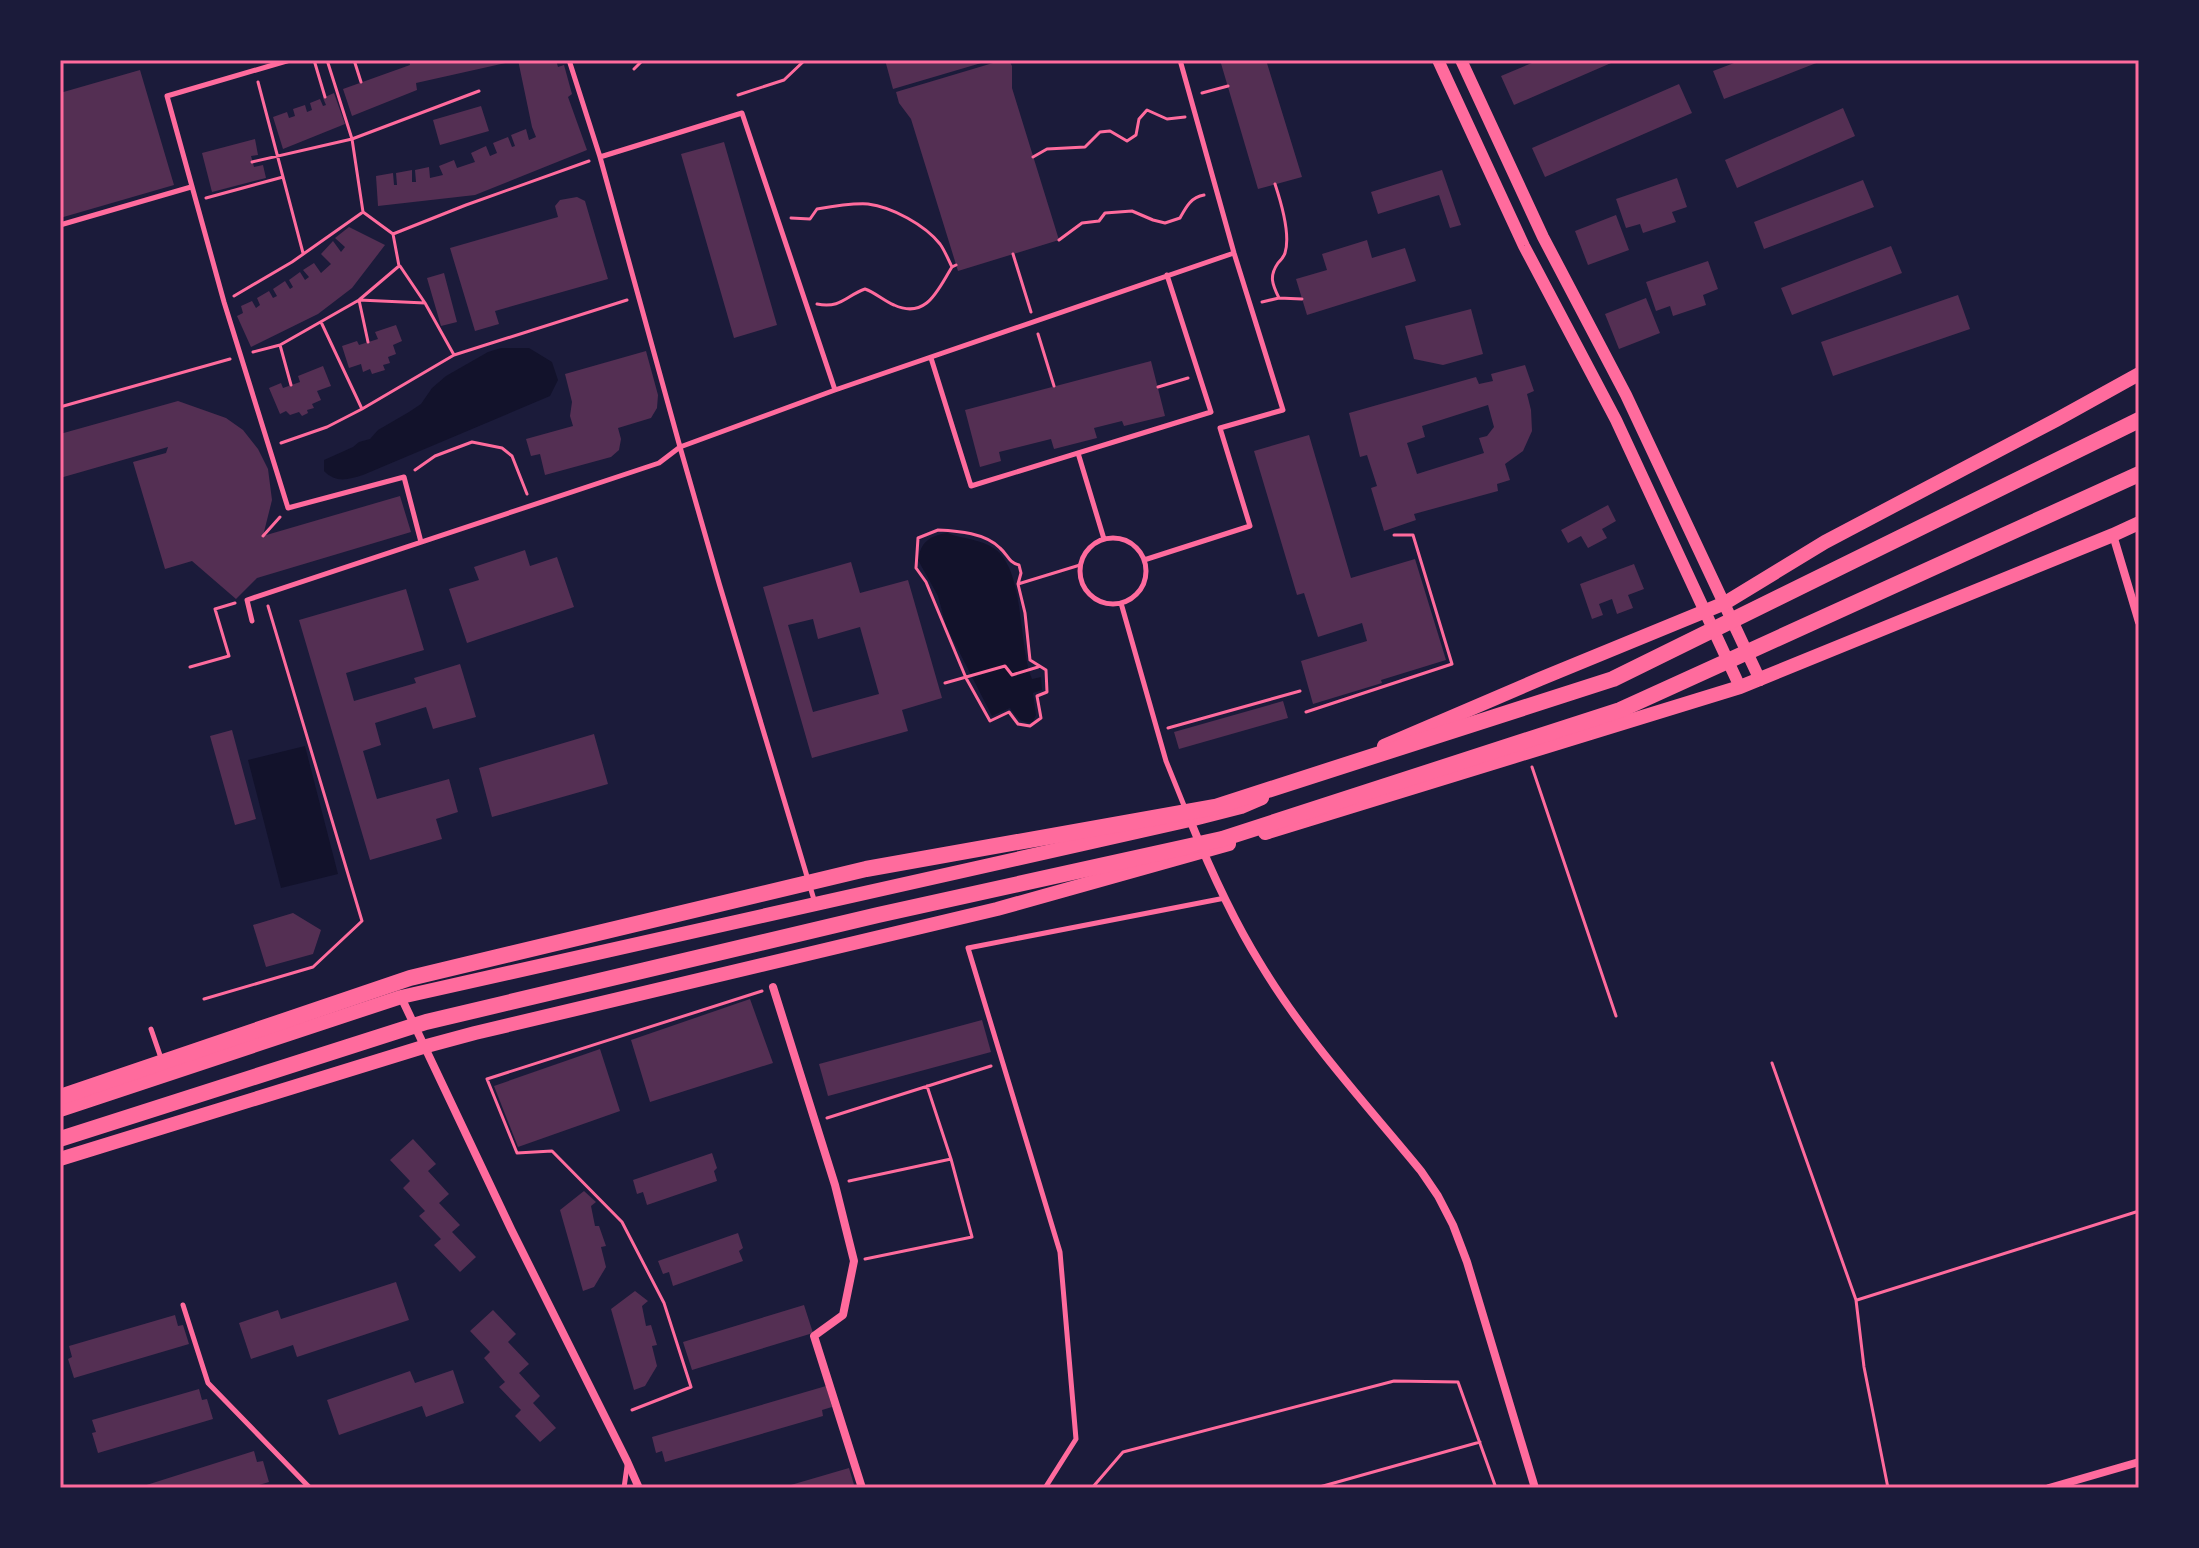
<svg xmlns="http://www.w3.org/2000/svg" width="2199" height="1548" font-family="Montserrat,sans-serif">
<style>
.water{fill:#12122b}
.building{fill:#542f53;fill-rule:evenodd}
.lines{fill:none;stroke-linecap:round;stroke-linejoin:round}
.path{stroke:#ff6b9d;stroke-width:3}
.service{stroke:#ff6b9d;stroke-width:5}
.minor{stroke:#ff6b9d;stroke-width:8}
.tertiary{stroke:#ff6b9d;stroke-width:12}
.secondary{stroke:#ff6b9d;stroke-width:14}
.trunk{stroke:#ff6b9d;stroke-width:16}
.neatline{fill:none;stroke:#ff6b9d;stroke-width:3}
</style>
<rect width="100%" height="100%" fill="#1b1b3a"/>
<path class="water" d="M501 348H529L552 362 558 380 550 396 363 475C347 480 336 483 324 471V460L353 447 359 442 370 439 378 430 409 412 421 404 432 388 446 376 488 352Z
M947 533C962 539 982 539 995 549 1025 571 1018 645 1032 679L1041 677 1042 690 1033 693 1036 715 1033 722C1021 724 1017 718 1010 708L992 716 946 626 938 596 918 560C921 542 929 536 947 533Z
M305 746 338 874 281 888 248 760Z"/>
<path class="building" d="M409 60H514V61L416 83 417 90 352 116 343 89 410 65Z
M518 60H556L558 67 564 65 572 94 568 97 587 150 475 195 378 206 376 176 393 173 394 185H397L396 173 412 170V182H416L415 170 429 167 430 178 443 175 439 166 454 160 457 168 475 162 471 153 486 146 490 156 497 153 493 143 508 137 512 147 515 146 511 135 526 129 529 140 536 137 532 127Z
M885 60H988V61L893 89Z
M1003 60H1009L1012 66V88L1059 240 958 271 911 119 899 103 896 92Z
M1220 60H1266L1302 177 1258 189Z
M1539 60H1618L1514 105 1501 76Z
M1742 60H1824L1724 99 1713 71Z
M140 70 174 185 60 218V93Z
M1679 84 1692 113 1545 177 1532 148Z
M334 93 345 124 283 149 273 117 287 112 289 118 295 116 293 109 305 105 307 112 312 110 310 103 320 99 323 106 326 105 323 98Z
M481 106 489 131 440 145 433 120Z
M1843 108 1855 136 1737 188 1725 160Z
M255 139 258 155 251 156 254 167 263 165 266 178 212 192 202 153Z
M724 142 777 325 734 338 681 154Z
M1442 170 1461 225 1450 228 1439 195 1378 214 1371 192Z
M1677 178 1687 207 1672 212 1676 222 1643 233 1640 224 1626 228 1616 199Z
M1863 180 1874 207 1764 249 1754 222Z
M577 197 585 201 608 279 495 311 499 324 475 331 450 248 558 217 555 206 560 200Z
M1616 215 1629 250 1588 265 1575 231Z
M349 227 385 245 352 288 318 314 251 347 237 316 243 313 241 306 252 301 256 308 260 305 257 298 269 291 273 298 277 296 273 289 285 281 290 289 293 287 289 280 300 272 305 280 309 277 303 270 314 263 321 273 331 264 321 254 333 241 341 252 345 247 335 238Z
M1367 240 1372 258 1405 248 1416 281 1307 315 1296 279 1327 270 1322 254Z
M1891 246 1902 273 1792 315 1781 288Z
M1708 261 1718 289 1703 295 1706 305 1673 316 1670 306 1656 311 1646 282Z
M444 273 457 322 441 326 427 278Z
M1958 295 1970 329 1833 376 1821 342Z
M1646 298 1660 333 1619 349 1605 314Z
M1471 309 1483 354 1443 365 1414 359 1405 326Z
M396 325 402 341 393 345 396 354 388 357 390 363 383 365 385 370 372 374 370 369 363 372 361 364 349 368 342 346 357 341 359 345 378 339 375 332Z
M646 351 658 395 657 408 651 418 618 428 621 439 619 450 611 457 545 475 540 454 531 456 526 439 573 426 570 416 572 402 565 374Z
M1151 361 1165 416 1124 426 1122 421 1094 428 1097 438 1054 449 1051 439 999 452 1001 461 980 467 965 410Z
M1525 365 1534 391 1527 394 1531 410 1532 431 1523 451 1505 464 1510 480 1497 484 1498 491 1414 514 1416 520 1384 531 1371 488 1377 486 1367 455 1360 457 1349 413 1476 377 1479 384 1493 381 1491 374ZM1488 405 1494 427 1487 436 1479 438 1484 453 1417 474 1407 443 1425 437 1422 426Z
M323 366 331 386 317 391 321 400 312 404 314 408 307 410 308 413 302 416 299 412 290 415 286 411 280 414 269 388 281 383 283 388 300 382 298 376Z
M178 401 226 418 243 430 258 449 268 469 272 500 263 536 400 496 411 532 257 578 236 599 192 561 165 569 133 462 166 453 168 447 60 478V434Z
M1309 435 1351 578 1415 559 1446 660 1381 680 1382 683 1313 704 1301 661 1367 641 1362 623 1318 637 1304 593 1297 595 1254 451Z
M1608 505 1616 521 1602 529 1607 538 1588 548 1581 536 1568 543 1561 530Z
M525 550 530 566 557 557 574 607 467 643 449 589 479 580 474 567Z
M851 562 860 593 908 580 942 698 902 710 908 731 812 758 763 587ZM813 619 818 639 860 627 879 694 813 712 788 625Z
M1634 564 1644 589 1628 595 1633 608 1617 614 1612 599 1599 604 1603 615 1592 619 1580 584Z
M406 589 424 650 346 673 354 701 416 683 414 678 460 664 476 717 433 729 426 707 375 723 381 745 363 751 377 799 449 779 458 812 436 819 442 839 370 860 299 620Z
M1283 701 1288 718 1179 749 1174 732Z
M232 730 256 819 235 825 210 736Z
M594 734 608 784 492 817 479 768Z
M293 913 321 930 313 954 266 967 253 925Z
M750 999 773 1063 650 1102 631 1040Z
M982 1020 991 1052 828 1096 819 1064Z
M600 1049 620 1111 518 1147 494 1086Z
M413 1139 436 1164 428 1171 449 1194 439 1203 460 1225 452 1232 476 1257 460 1272 434 1245 441 1239 419 1216 425 1211 403 1188 410 1181 390 1160Z
M712 1153 717 1168 714 1171 717 1181 647 1205 643 1192 637 1194 633 1180Z
M584 1191 596 1202 591 1206 595 1226H599L606 1246 601 1247 606 1267 594 1287 583 1291 560 1210Z
M738 1233 743 1248 739 1251 743 1261 673 1286 669 1272 663 1274 658 1261Z
M396 1282 409 1320 297 1357 293 1345 251 1359 239 1323 278 1310 281 1319Z
M635 1291 648 1301 642 1306 646 1326 651 1325 657 1345 652 1346 657 1366 645 1386 634 1390 611 1309Z
M804 1305 813 1333 692 1370 683 1342Z
M493 1310 516 1334 508 1342 529 1364 519 1373 540 1396 533 1403 556 1428 540 1442 515 1416 521 1410 499 1387 505 1382 484 1358 490 1352 470 1331Z
M175 1315 178 1326 183 1325 189 1344 74 1378 68 1359 72 1357 69 1346Z
M453 1370 464 1403 426 1417 422 1406 339 1435 327 1400 410 1371 415 1383Z
M826 1386 832 1407 822 1410 823 1416 665 1462 662 1451 656 1453 652 1437Z
M199 1389 202 1400 207 1399 213 1419 98 1453 92 1433 96 1432 92 1420Z
M254 1451 257 1462 263 1461 269 1482 249 1488H137Z
M849 1468 855 1488H784V1487Z"/>
<g class="lines">
<path class="path" d="M314 60 325 97
M327 60 352 139 479 91
M354 60 361 82
M634 69 643 60
M258 82 303 253
M1202 93 1228 86
M738 95 784 80 805 60
M1033 157 1047 149 1085 147 1100 132 1110 131 1127 141 1136 135 1139 119 1147 110 1167 119 1185 117
M252 162 352 139 363 212
M1275 184C1281 202 1291 234 1285 253 1284 256 1280 261 1278 263 1269 276 1272 284 1279 298
M206 198 283 177
M791 218 810 219 817 209C834 206 851 203 868 204 892 207 925 225 940 244 945 251 948 259 952 267
M1059 240 1082 223 1099 221 1105 213 1132 211 1153 220 1165 223 1180 218C1186 207 1191 197 1204 195
M1013 254 1031 312
M400 266 425 303
M234 296 292 262 363 212 393 234
M1262 302 1279 298 1302 299
M817 304C841 309 847 295 865 289 876 293 884 301 894 305 927 320 938 289 952 267L956 265
M321 322 362 409 454 355 627 300
M1038 334 1054 386
M368 342 359 300 425 303 454 355
M280 345 291 385
M253 352 280 345 359 300 399 266 393 234 466 205 589 161
M1158 387 1188 378
M60 407 230 359
M281 443 327 427 362 409
M415 470 435 456 472 442 502 448 512 456 527 494
M938 530C959 531 985 533 1000 548 1008 555 1008 562 1019 565L1021 573 1018 584 1025 613 1030 660 1046 670 1047 692 1037 696 1041 718 1030 726 1018 724 1009 712 990 721 966 678 926 582 916 568 918 538Z
M263 536 280 517
M1018 584 1080 565
M190 667 229 656 215 609 235 603
M945 683 1005 666 1012 675 1038 667
M1306 712 1452 664 1413 535H1394
M1168 728 1300 691
M1532 767 1616 1016
M204 999 313 967 362 921 268 606
M1772 1063 1856 1300 1864 1367 1888 1488
M827 1118 991 1066
M849 1181 951 1159 927 1086
M865 1259 972 1237 951 1159
M1857 1300 2139 1211
M632 1410 691 1387 664 1303 622 1222 552 1151 517 1153 487 1079 762 991
M1092 1488 1123 1452 1394 1381 1458 1382 1496 1488
M1316 1488 1480 1442"/>
<path class="service" d="M290 60 167 96 224 302 288 508 404 477 421 542
M569 60 600 157
M60 225 191 187
M931 358 971 486 1211 412 1167 275
M835 390 742 113 600 157 680 447 835 390 1234 253
M1078 453 1104 539
M1080 571a33 33 0 1 1 66 0a33 33 0 1 1-66 0Z
M1144 560 1250 526 1220 428 1283 410 1234 253 1180 60
M1121 603 1166 761 1185 808
M252 621 247 600 659 463 680 447 719 583 815 903
M151 1029 161 1058
M183 1305 208 1383 310 1488
M624 1488 627 1466
M1045 1488 1076 1439 1060 1252 968 948 1225 898"/>
<path class="minor" d="M2113 535 2139 622
M1190 820C1210 869 1232 918 1260 963 1305 1038 1366 1104 1421 1171L1438 1196 1453 1225 1467 1262 1535 1488
M773 987 835 1185 854 1261 843 1315 814 1336 862 1488
M401 997 511 1229 627 1461 639 1488
M2049 1488 2139 1462"/>
<path class="tertiary" d="M1438 60 1524 246 1616 420 1740 687
M1461 60 1543 237 1626 395 1760 680"/>
<path class="secondary" d="M1384 746 1540 679 1725 603 1825 542 2056 420 2139 374
M1265 833 1740 687 2113 535 2139 523
M60 1110 401 997 1190 820 1241 807 1262 798
M60 1159 423 1047 475 1033 997 909 1229 844"/>
<path class="trunk" d="M60 1097 410 978 866 869 1215 807 1613 679 2139 420
M60 1139 426 1022 878 915 1222 839 1620 710 2139 474"/>
</g>
<rect width="2199" height="1548" fill="none" stroke="#1b1b3a" stroke-width="124"/>
<rect x="62" y="62" width="2075" height="1424" class="neatline"/>
</svg>
